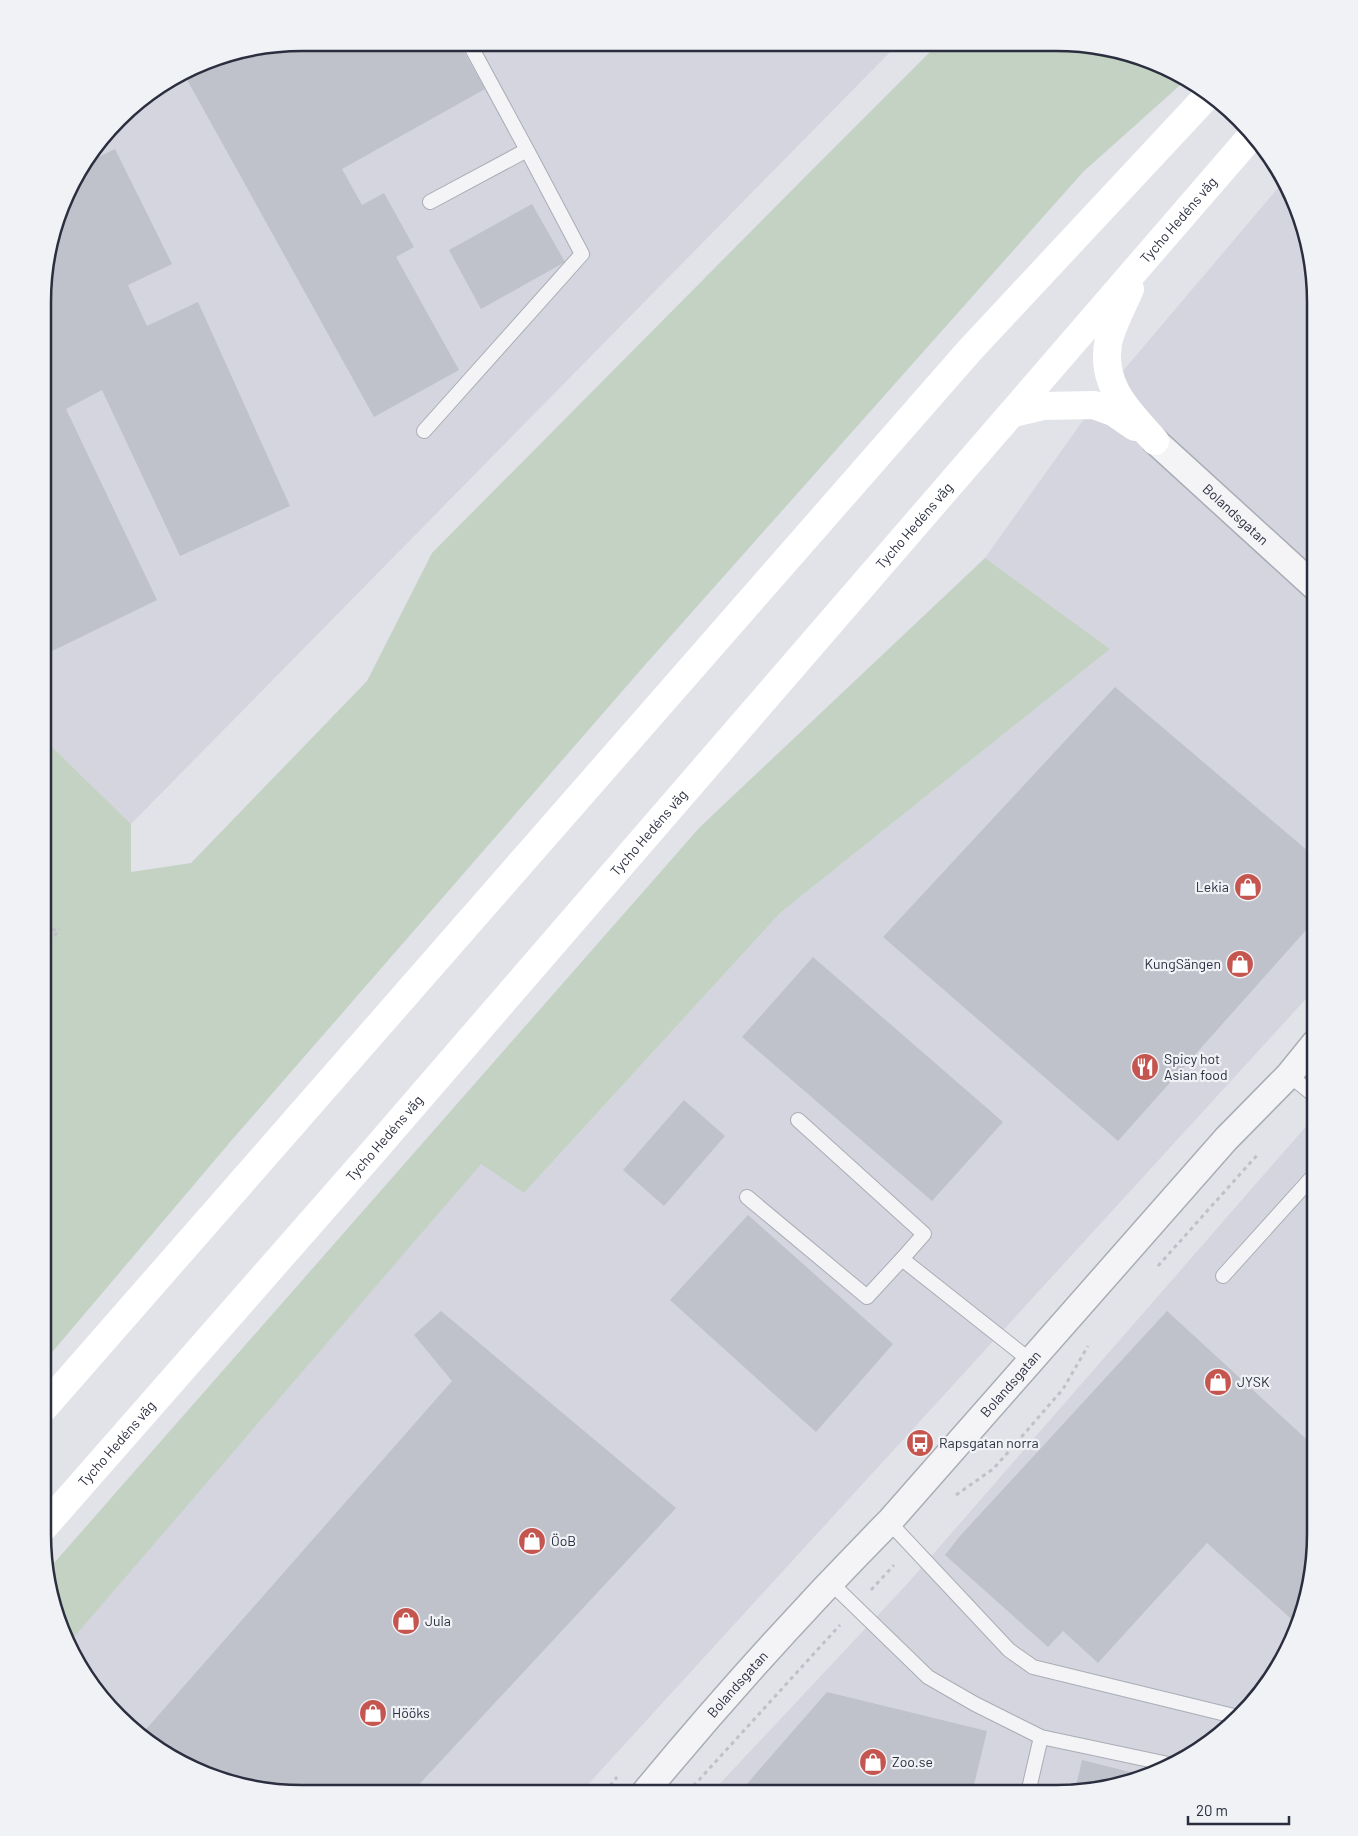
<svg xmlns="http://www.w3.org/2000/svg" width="1358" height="1836" font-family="Barlow,sans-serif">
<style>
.built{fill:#d4d5de}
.green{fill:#c4d2c3}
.building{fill:#bfc1cb}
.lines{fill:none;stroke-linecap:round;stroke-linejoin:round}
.service-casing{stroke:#aaadb6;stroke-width:16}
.minor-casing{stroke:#aaadb6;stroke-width:29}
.path{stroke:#c0c1c7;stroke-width:3;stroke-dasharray:4 4;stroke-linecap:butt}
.service{stroke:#f4f4f7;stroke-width:14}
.minor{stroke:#f4f4f7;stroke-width:26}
.secondary{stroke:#fff;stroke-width:28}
.labels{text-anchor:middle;stroke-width:4.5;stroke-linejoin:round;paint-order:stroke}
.street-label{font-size:14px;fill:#2b2e3f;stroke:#f1f2f6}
.poi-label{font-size:14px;fill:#2b2e3f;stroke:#f1f2f6;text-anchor:start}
.rim{fill:none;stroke:#2b2e3f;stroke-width:2.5}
</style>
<rect width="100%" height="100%" fill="#e1e3e9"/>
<path class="built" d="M302 43 898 44 131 824 49 744 44 742 45 268 77 173 131 107 219 56Z
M1284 181 1289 187 1307 235 1315 302V989L581 1792 269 1791 203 1774 158 1750 107 1705 69 1649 65 1637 481 1163 524 1193 780 913 1110 649 985 558 1094 405Z
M1315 1116V1551L1302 1617 1272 1678 1227 1729 1171 1767 1123 1785 1056 1793H711L908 1583Z"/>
<path class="green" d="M938 44 1090 45 1155 62 1187 79 1083 172 645 665 231 1141 43 1363 44 742 49 744 131 824V872L191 863 367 681 432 553 799 183Z
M985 558 1110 649 780 913 524 1193 481 1164 68 1644 51 1601 47 1571 700 827Z"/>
<path class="building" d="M302 43H459L485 89 342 169 362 205 384 193 414 247 396 257 459 370 374 417 185 76 219 56 289 45 291 49Z
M115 149 172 264 128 285 147 326 198 302 290 506 180 556 102 390 66 409 157 600 44 655 45 268 77 173 84 164Z
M532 204 565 262 481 309 449 250Z
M1115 687 1315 857V920L1118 1141 883 937Z
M813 957 1003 1122 932 1201 742 1037Z
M684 1100 725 1136 664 1206 623 1170Z
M748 1215 893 1344 816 1432 670 1300Z
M441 1311 676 1508 412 1792 269 1791 203 1774 158 1750 141 1735 452 1381 414 1335Z
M1167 1311 1315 1447V1551L1302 1617 1298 1625 1207 1543 1098 1663 1063 1631 1048 1647 945 1555 960 1536Z
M827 1692 987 1731 972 1793H739Z
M1082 1760 1146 1776 1123 1785 1075 1791Z"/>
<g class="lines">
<g class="service-casing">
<path id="service" d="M430 202 527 150 469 43
M424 431 582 254 527 150
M1289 1075 1315 1096
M798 1120 924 1234 902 1259 1031 1361
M747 1197 867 1297 902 1259
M1223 1276 1315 1174
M889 1522 1009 1650 1033 1667 1238 1717
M830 1582 928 1677 975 1704 1041 1737 1028 1793
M1041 1737 1173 1765"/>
</g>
<g class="minor-casing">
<g id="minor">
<path id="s1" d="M1155 441 1315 587"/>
<path id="s2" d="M645 1792C722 1699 804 1608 889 1522L1226 1139 1289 1075 1315 1043"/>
</g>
</g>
<path class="path" d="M44 931 59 929
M44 948 60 929
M1158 1266 1259 1153
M956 1495 993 1469 1004 1457 1063 1389 1088 1346
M871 1590 894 1565
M605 1792 617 1777
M688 1792 840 1625"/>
<use href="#service" class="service"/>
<use href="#minor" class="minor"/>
<g class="secondary">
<path d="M1130 289C1124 303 1110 330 1108 344 1101 386 1129 412 1155 441"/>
<path d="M1013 413 1043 406 1094 405 1113 412 1135 427"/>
<path d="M43 1409 970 350 1209 94"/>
<path id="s3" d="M43 1528 372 1153 1253 134"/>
</g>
</g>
<defs>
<g id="shop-disc" transform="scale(1.4375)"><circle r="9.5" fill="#c5554f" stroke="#f1f2f6"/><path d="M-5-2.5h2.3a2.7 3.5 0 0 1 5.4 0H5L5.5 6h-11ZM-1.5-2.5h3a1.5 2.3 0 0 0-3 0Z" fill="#fff"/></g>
<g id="restaurant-disc" transform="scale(1.4375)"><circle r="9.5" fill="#c5554f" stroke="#f1f2f6"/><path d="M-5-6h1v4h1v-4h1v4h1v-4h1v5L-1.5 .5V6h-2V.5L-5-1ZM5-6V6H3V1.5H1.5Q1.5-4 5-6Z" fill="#fff"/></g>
<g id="bus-disc" transform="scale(1.4375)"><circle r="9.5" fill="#c5554f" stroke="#f1f2f6"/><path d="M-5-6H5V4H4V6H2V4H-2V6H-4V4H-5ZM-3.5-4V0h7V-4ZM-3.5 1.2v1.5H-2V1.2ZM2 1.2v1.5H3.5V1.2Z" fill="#fff"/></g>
</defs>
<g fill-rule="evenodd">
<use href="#shop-disc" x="1248" y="887"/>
<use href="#shop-disc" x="1240" y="964"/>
<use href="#restaurant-disc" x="1145" y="1067"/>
<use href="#shop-disc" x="1218" y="1382"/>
<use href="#bus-disc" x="920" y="1443"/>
<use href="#shop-disc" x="532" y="1541"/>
<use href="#shop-disc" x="406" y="1621"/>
<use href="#shop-disc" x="373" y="1713"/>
<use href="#shop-disc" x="873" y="1762"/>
</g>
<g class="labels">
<g class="street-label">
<text dy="5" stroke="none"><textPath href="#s3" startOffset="1732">Tycho Hedéns väg</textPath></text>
<text dy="5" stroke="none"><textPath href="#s1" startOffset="109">Bolandsgatan</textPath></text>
<text dy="5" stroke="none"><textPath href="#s3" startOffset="1328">Tycho Hedéns väg</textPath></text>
<text dy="5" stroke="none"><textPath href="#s3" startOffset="922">Tycho Hedéns väg</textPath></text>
<text dy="5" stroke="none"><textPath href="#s3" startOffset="518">Tycho Hedéns väg</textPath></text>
<text dy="5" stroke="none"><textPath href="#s2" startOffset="548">Bolandsgatan</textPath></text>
<text dy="5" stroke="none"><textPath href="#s3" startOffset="112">Tycho Hedéns väg</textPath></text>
<text dy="5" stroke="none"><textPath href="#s2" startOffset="142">Bolandsgatan</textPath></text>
</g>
<g class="poi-label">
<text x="1229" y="892" text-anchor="end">Lekia</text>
<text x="1221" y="969" text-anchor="end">KungSängen</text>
<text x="1164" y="1064">Spicy hot<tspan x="1164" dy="16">Asian food</tspan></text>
<text x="1237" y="1387">JYSK</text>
<text x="939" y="1448">Rapsgatan norra</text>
<text x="551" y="1546">ÖoB</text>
<text x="425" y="1626">Jula</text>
<text x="392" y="1718">Hööks</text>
<text x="892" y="1767">Zoo.se</text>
</g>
</g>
<path d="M0 0H1358V1836H0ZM302 51H1056A251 251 0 0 1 1307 302V1534A251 251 0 0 1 1056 1785H302A251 251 0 0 1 51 1534V302A251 251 0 0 1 302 51Z" fill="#f1f2f6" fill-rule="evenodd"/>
<path class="rim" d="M302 51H1056A251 251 0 0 1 1307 302V1534A251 251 0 0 1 1056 1785H302A251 251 0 0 1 51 1534V302A251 251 0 0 1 302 51Z"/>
<path d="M1188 1816v8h101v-8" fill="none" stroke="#2b2e3f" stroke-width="2.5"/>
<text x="1196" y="1816" font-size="15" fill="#2b2e3f" stroke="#f1f2f6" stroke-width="4" paint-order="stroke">20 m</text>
</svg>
